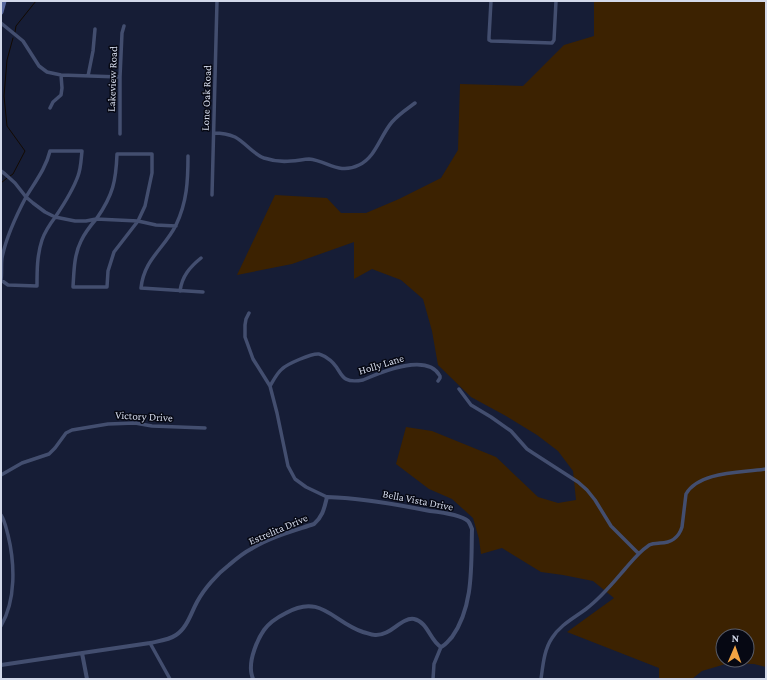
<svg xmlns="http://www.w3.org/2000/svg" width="767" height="680" font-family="'Crimson Pro',serif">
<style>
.green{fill:#3c2201;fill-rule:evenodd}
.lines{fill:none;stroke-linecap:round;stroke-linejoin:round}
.stream{stroke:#130a02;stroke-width:1}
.minor{stroke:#434e6f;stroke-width:3.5}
.tertiary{stroke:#434e6f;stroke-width:4}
.secondary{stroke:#57679d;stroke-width:5}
.labels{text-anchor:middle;stroke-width:3;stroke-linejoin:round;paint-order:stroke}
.street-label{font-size:11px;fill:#d3d9ea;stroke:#060813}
</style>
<rect width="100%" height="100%" fill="#161d36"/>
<path class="green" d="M594 1H766V667L754 664 729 663 702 671 692 679H659V668L567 632 614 598 593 581 563 575 541 572 502 548 481 554 479 539 473 518 452 499 429 489 396 464 406 427 432 431 496 457 538 497 558 503 576 500 573 471 558 451 537 435 506 416 471 397 438 365 432 331 423 299 401 280 372 269 354 279V242L292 264 237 275 275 195 327 198 341 213H366L399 199 441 178 458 150 460 84 523 86 564 45 594 36ZM723 636H747V660H723Z"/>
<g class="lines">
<path class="stream" d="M15 32 16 26 36 1
M10 176 13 174 25 151 7 126 4 96 7 60 13 38
M1 183 7 178"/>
<path class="minor" d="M491 1 489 37V40L491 41 552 43 554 40 556 1
M1 23 23 41 39 66 47 72 61 75 120 77
M88 76 93 51 95 29
M50 108 53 102 61 95 62 88 61 75
M214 133C221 133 228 134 235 137 246 143 253 154 264 158 273 161 282 162 291 161 298 161 303 159 309 159 328 161 339 175 359 165 376 157 380 136 392 122 399 114 407 109 415 103
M120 134V77L122 33 124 26
M50 151H82C81 160 81 168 78 176 73 190 64 204 56 216 50 224 45 231 42 240 37 255 37 271 37 286L8 285 1 280C2 273 1 265 2 258 6 237 16 216 26 197 35 182 46 168 50 151Z
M117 154H152V173L145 206 138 221 114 252 108 271 107 287H73C74 271 74 255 81 241 85 232 91 225 97 218 113 195 116 181 117 154Z
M188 156C188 181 187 202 176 225 164 249 144 259 141 288L203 292
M1 171 5 174 15 183 26 197 33 203 45 212 55 217 75 221H86L96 219 138 221 156 225 176 226
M212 195 217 1
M180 291C182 276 190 267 201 258
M249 313 246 319 245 325V337L253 359 270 386 277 413 288 466 295 479 306 487 327 497
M270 386C273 381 277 373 282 369 287 364 312 353 319 354 321 355 325 356 327 358 344 368 336 385 363 380 381 372 427 352 440 376V378L438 381
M459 389 471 405 491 417 511 431 527 449 533 453 578 482 587 490 595 500 611 526 638 553
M1 475 22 463 49 454 55 448 66 433 72 430 108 424 135 423 152 426 205 428
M1 515C5 521 6 528 8 535 15 564 16 600 1 626
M150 643 170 679
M433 679 434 664 441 647
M541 679C543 665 544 650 552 638 560 625 574 618 586 609 601 598 613 583 625 569 632 561 639 552 648 546 651 543 656 544 660 543 671 543 679 537 682 527L686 494C699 471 742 473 766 469"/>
<path class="tertiary" d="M82 653 87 679
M1 665 150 643C159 641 169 640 176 635 187 628 191 613 197 602 204 589 217 574 229 565 236 559 243 553 251 549 270 537 293 531 314 524 323 516 324 509 327 497 362 498 395 504 430 511 439 512 461 515 468 521 470 523 471 527 472 529 471 565 474 606 452 637 448 641 446 645 441 647 430 641 428 622 414 619 401 617 391 636 375 635 371 635 367 633 363 632 333 622 321 593 286 613 278 617 269 623 264 630 257 640 250 658 251 670 251 673 252 676 253 679"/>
<path class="secondary" d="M1 12 4 1"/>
</g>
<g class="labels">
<g class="street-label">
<text transform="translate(112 79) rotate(-88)" y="4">Lakeview Road</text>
<text transform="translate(206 98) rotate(-88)" y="4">Lone Oak Road</text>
<text transform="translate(381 364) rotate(-17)" y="4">Holly Lane</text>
<text transform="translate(144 416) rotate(3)" y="4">Victory Drive</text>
<text transform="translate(418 500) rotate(11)" y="4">Bella Vista Drive</text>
<text transform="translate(278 529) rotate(-23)" y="4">Estrelita Drive</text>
</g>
</g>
<rect width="767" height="680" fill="none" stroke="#d3d9ea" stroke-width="4"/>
<g transform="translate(735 648) rotate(2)"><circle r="19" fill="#060813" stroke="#585c69"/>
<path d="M0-3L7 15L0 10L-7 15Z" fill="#f4a443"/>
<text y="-6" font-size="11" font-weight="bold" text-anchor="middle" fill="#d3d9ea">N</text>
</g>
</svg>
